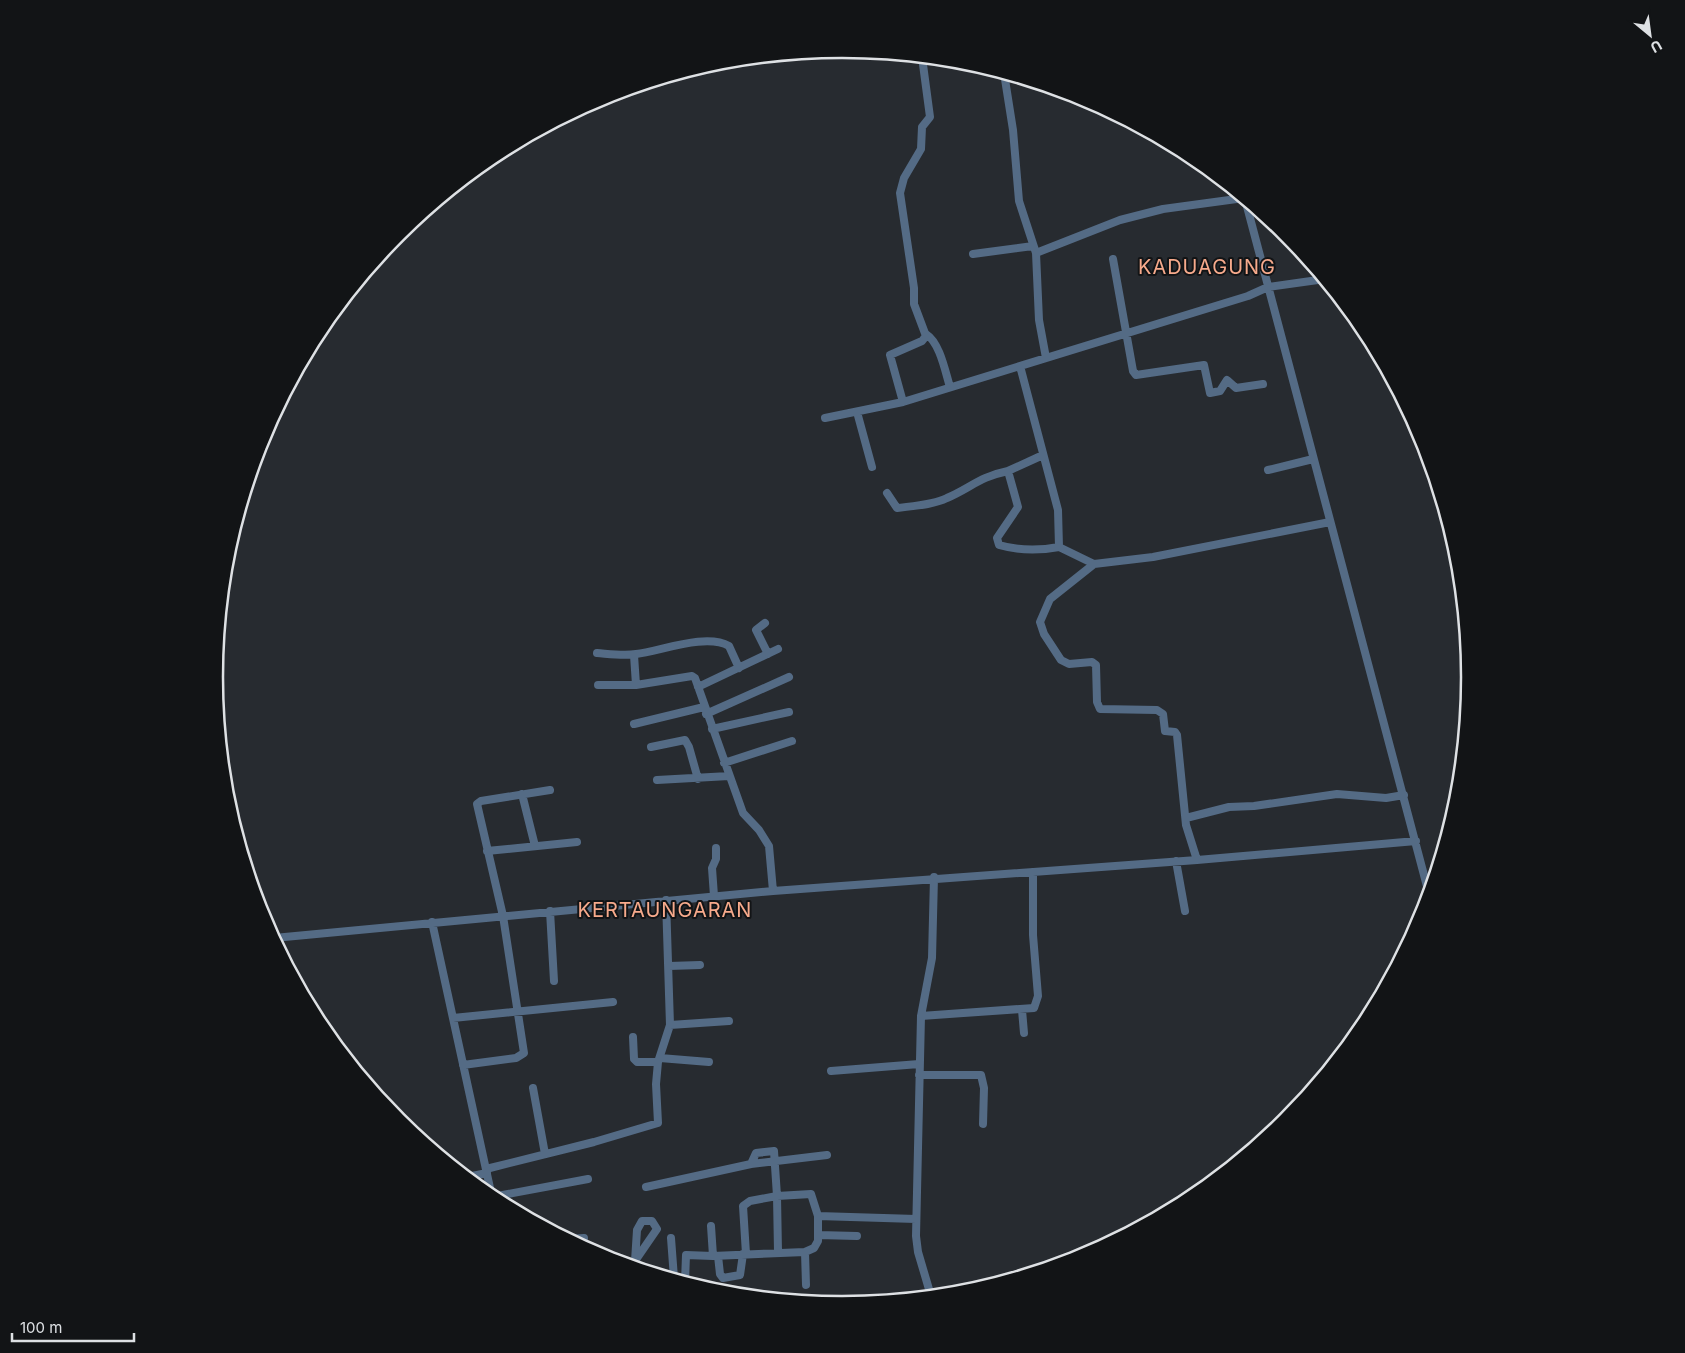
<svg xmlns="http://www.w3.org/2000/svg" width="1685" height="1353" font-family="Inter,sans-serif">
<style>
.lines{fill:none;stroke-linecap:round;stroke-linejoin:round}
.minor{stroke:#546b85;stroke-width:8}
.labels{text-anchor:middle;stroke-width:4;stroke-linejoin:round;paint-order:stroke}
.quarter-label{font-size:20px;letter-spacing:1px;fill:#f7aa8c;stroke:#121416}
.rim{fill:none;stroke:#dee1e4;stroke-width:2.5}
</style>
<rect width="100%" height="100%" fill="#272b30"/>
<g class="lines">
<path class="minor" d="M1004 73 1013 130 1019 201 1036 253
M1161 138V141
M1245 199 1429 894
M973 254 1033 246
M1113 259 1133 371 1136 375 1204 365 1210 393 1220 391 1227 380 1236 388 1263 384
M926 334C940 343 945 371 950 387
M1046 358 1039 320 1036 253 1120 220 1163 209 1244 198
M1020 366 1058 510 1059 547 1094 564
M903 402 890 355 922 341 926 336 914 304V288L900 193 904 178 921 149 922 127 930 117 922 57
M857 412 872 467
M825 418 903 402 1248 296 1268 287 1325 279
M1043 455 1008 471 1018 507 997 538 999 545C1020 551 1038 551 1059 547
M1268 470 1313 459
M887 493 897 508C912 506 933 505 947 498 972 487 979 477 1008 471
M765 623 756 630 768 654
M597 653C610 654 624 656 636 654 661 651 706 633 729 646L739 668
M634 655 636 685 692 676 695 678 743 813 759 830 769 846 773 891
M598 685H636
M698 687 778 649
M706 714 789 677
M634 724 704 707
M712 729 789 712
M651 747 685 740 689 747 698 779
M724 763 792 741
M657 780 729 776
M522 794 535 846
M1186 818 1229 807 1254 806 1337 794 1386 798 1404 795
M487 851 577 842
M1197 860 1186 825 1177 735 1175 732 1165 731 1163 714 1157 710 1100 709 1097 702 1096 665 1092 662 1069 664 1061 660 1044 634 1040 622 1050 599 1094 564 1153 557 1330 522
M1176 861 1185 911
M714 896 712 868 716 859V848
M550 911 554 981
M432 922 492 1197
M274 938 773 891 1197 860 1416 841
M669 966 700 965
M1022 1010 1024 1033
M921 1016 1034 1008 1038 996 1033 935V872
M453 1018 613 1002
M670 1025 729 1021
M633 1037 634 1059 637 1062H658
M660 1058 709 1062
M463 1065 516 1058 524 1053 503 916 477 804 481 801 550 790
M831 1071 919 1064
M919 1075H981L984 1088 983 1124
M533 1088 545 1154
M751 1164 827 1155
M486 1169 594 1142 658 1123 656 1084 658 1062 670 1025 666 900
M467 1177 487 1173
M646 1187 751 1164 756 1153 774 1151 777 1196 811 1194 818 1216 916 1219
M492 1197 588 1179
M642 1221H652L657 1229 635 1261 637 1230Z
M711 1226 713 1256
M818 1235 857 1236
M671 1238 674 1278
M569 1239 584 1238
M805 1252 806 1285
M746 1254 743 1206 750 1201 777 1196 778 1252
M718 1256 720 1274 723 1278 740 1275 743 1254
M685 1282 686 1255 713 1256 805 1252 814 1248 818 1241V1216
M931 1296 918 1252 916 1236 921 1016 932 958 934 877"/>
</g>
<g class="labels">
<g class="quarter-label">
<text x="1207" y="274">KADUAGUNG</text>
<text x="665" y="917">KERTAUNGARAN</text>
</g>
</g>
<path d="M0 0H1685V1353H0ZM223 677a619 619 0 1 1 1238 0a619 619 0 1 1-1238 0Z" fill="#121416" fill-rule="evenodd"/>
<path class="rim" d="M223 677a619 619 0 1 1 1238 0a619 619 0 1 1-1238 0Z"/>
<g transform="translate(1650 35) rotate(151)" stroke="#121416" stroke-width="4" paint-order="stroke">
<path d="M0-4L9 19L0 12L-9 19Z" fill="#dee1e4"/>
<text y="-8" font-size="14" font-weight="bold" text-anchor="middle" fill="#dee1e4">U</text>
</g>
<path d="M12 1333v8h122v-8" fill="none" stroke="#dee1e4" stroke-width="2.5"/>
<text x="20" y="1333" font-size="15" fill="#dee1e4" stroke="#121416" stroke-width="4" paint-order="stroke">100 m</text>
</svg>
